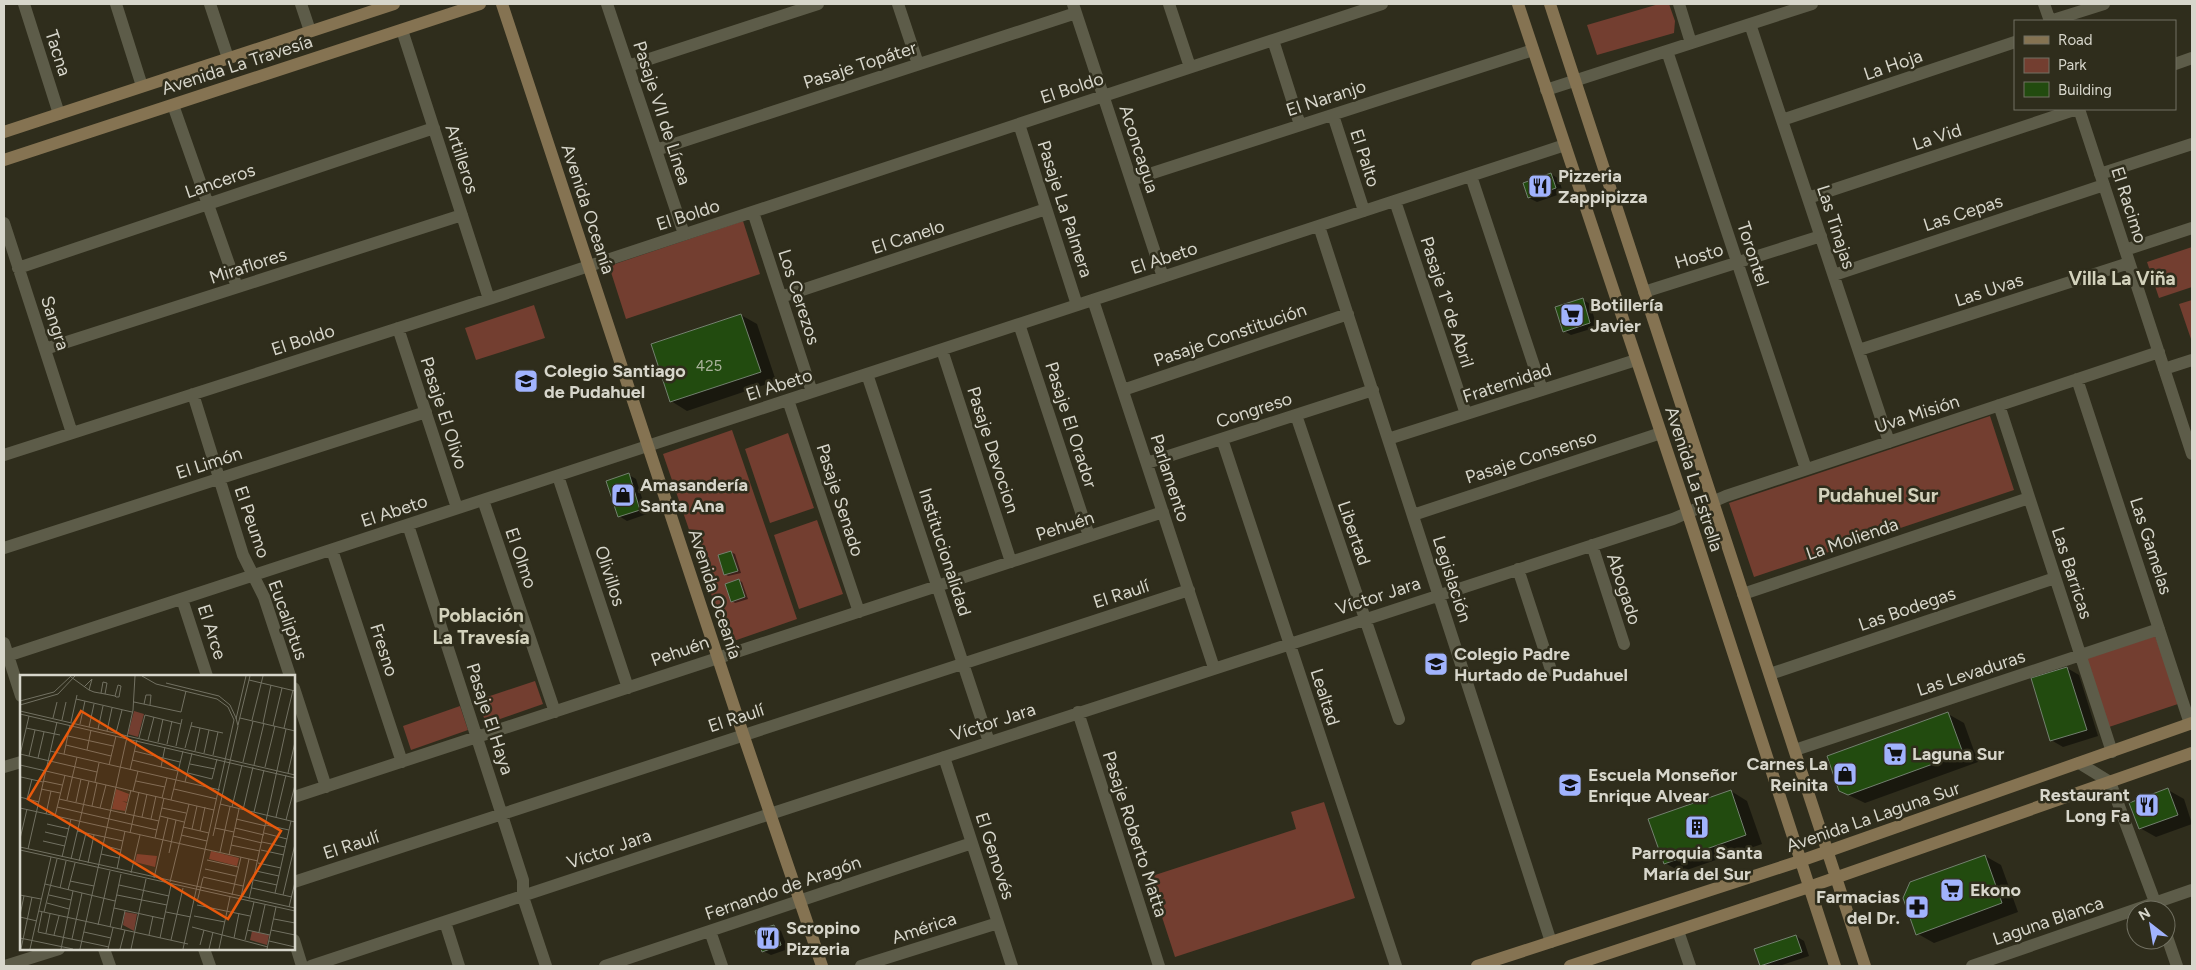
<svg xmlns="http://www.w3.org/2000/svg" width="2196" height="970" font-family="Figtree,sans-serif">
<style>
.green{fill:#733e30}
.shadow{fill:#0007}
.building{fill:#224b0f;stroke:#73806f}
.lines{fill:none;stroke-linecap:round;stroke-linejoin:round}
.street{stroke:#5d5c49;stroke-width:12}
.secondary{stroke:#857352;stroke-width:12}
.labels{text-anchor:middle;stroke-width:5;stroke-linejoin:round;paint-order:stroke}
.number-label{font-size:15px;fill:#aab39c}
.street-label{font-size:18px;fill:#d7d6cb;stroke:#2f2d1c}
.poi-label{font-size:18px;font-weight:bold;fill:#d7d6cb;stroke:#2f2d1c;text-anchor:start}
.neighbourhood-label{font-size:19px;font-weight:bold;fill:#d3d2bc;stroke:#2f2d1c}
.quarter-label{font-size:20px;font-weight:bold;fill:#d3d2bc;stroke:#2f2d1c}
.inset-road{fill:none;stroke:#727162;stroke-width:1}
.view{fill:#e8590c;fill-opacity:0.15;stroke:#e8590c;stroke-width:2.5}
.inset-edge{fill:none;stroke:#d7d6cb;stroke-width:2.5}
</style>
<rect width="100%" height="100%" fill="#2f2d1c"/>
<path class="green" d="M1659 4H1669L1675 21 1674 33 1597 55 1587 25Z
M743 221 760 274 626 319 609 266Z
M2192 247V287L2159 298 2147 262Z
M2192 300V342L2179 304Z
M534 305 545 338 476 360 465 328Z
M1990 416 2014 490 1754 577 1729 503Z
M732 430 797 619 728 643 663 454Z
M788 433 814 508 770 523 745 449Z
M817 520 843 594 799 609 774 535Z
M2155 636 2181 703 2109 727 2085 659Z
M535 681 543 704 486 724 478 700Z
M460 706 468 730 411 750 403 726Z
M1324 802 1355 898 1175 957 1149 877 1296 829 1291 812Z"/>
<path class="shadow" d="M1551 174 1559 179 1563 193 1537 202 1529 198 1525 184Z
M1582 299 1590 304 1597 327 1571 335 1564 331Z
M741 315 757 324 776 381 687 411 671 401Z
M629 475 636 479 647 514 627 521 619 516Z
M731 552 735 554 741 573 728 576 725 574Z
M739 580 742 582 748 599 735 603 732 601Z
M2067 668 2079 675 2098 736 2063 747 2051 740Z
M1948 714 1964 723 1978 762 1865 803 1840 791Z
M2168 790 2184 799 2192 824 2156 837 2140 828Z
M1731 791 1747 801 1762 844 1681 872 1665 863Z
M1985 856 2001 865 2018 912 1934 943 1918 934Z
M774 926 781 931 788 949 771 955 763 951Z
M1796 936 1804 941 1809 956 1779 966 1761 965Z"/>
<path class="building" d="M1551 173 1556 188 1528 198 1523 183Z
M1583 298 1590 323 1563 332 1555 307Z
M741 314 761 372 670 402 651 344Z
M629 473 640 510 618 517 606 481Z
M731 551 738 571 724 575 718 555Z
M739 579 745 597 731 602 725 584Z
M2067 667 2087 730 2050 741 2031 678Z
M1948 712 1963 753 1848 795 1839 791 1827 756Z
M2168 788 2178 815 2139 829 2129 803Z
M1731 790 1746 835 1664 864 1648 819Z
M1985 855 2002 903 1916 935 1903 898 1910 882Z
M774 925 781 945 762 952 755 931Z
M1796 935 1802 952 1760 966 1754 949Z"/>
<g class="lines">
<path class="street" d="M24 4 59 114
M116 4 142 86
M210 4 228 58
M301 4 310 31
M607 4 684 234
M898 4 918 64
M1073 4 1163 277
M1169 4 1190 67
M1679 4 1691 43
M2044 4 2050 21
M2050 21 2104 4
M1750 24 1889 442
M402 30 489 299
M1273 40 1300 125
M1667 51 1806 469
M2175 64 2192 58
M628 66 818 4
M1546 90 1812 4
M173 105 237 287
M2079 109 2192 454
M1333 115 1364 211
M1782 120 2015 42
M1019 124 1077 305
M656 150 1076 13
M2100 174 2192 144
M1471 176 1542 390
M1131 180 1533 50
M1808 198 2077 109
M1395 201 1466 414
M753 212 812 392
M4 223 72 433
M1319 226 1551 942
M2125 250 2192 228
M18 268 434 128
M1834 275 2104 185
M1644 292 1821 236
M781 297 1046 209
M1093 300 1214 668
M1019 324 1089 536
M398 328 457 508
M45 349 462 215
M942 350 1011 562
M1859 350 2129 263
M2164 369 2192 360
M867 374 989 742
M2077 379 2190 724
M1123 390 1348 314
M193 394 243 555 264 597 290 676
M788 400 859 612
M1999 405 2112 752
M1296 415 1399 719
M1222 439 1396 966
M1388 439 1636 360
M4 455 489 299 1382 4
M1147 463 1373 390
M558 476 628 688
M483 500 555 712
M1413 515 1661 433
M408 525 523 880V897L546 966
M1592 545 1624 644
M4 548 426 412
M332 550 402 762
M1518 569 1551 670
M1743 594 2029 498
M182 599 207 676
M4 643 21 696
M4 657 1565 145
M1770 674 2055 578
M294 688 326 787
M1078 712 1159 966
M1795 750 2159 629
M944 757 1012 966
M2079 763 2110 782 2158 910
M4 767 21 762
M294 797 1163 512
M294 882 1189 590
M445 922 459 966
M710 931 722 966
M1678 931 1690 966
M2166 934 2177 966
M294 940 302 966
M104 949 110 966
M204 949 210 966
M5 966 59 949
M311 966 770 814 1673 519 1726 496 2159 352
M605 966 972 843
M861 966 998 923
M1972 966 2192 890"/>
<path class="secondary" d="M502 4 743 734 822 966
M1518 4 1688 514 1835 966
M1550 4 1865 966
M4 132 394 4
M4 160 480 4
M1477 966 1800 861 2192 723
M1570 966 1809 887 2192 753"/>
</g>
<defs>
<g id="restaurant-square" transform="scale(1.25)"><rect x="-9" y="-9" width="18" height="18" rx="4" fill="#a1b3fd" stroke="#2f2d1c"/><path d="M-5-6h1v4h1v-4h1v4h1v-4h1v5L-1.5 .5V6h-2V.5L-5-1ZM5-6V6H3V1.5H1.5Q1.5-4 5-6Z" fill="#111"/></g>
<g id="supermarket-square" transform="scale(1.25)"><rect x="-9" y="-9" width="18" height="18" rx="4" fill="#a1b3fd" stroke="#2f2d1c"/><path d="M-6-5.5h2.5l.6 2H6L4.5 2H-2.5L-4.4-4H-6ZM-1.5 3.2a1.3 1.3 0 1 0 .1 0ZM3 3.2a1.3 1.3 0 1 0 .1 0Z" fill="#111"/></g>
<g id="school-square" transform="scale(1.25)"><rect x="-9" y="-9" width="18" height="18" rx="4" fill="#a1b3fd" stroke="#2f2d1c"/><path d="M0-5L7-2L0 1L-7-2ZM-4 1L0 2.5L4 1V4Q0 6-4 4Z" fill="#111"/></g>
<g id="shop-square" transform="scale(1.25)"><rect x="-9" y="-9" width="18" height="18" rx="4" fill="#a1b3fd" stroke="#2f2d1c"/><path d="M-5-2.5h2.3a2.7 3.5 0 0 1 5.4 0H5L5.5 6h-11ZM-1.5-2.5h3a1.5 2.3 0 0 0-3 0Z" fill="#111"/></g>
<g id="building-square" transform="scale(1.25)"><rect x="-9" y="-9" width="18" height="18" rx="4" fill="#a1b3fd" stroke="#2f2d1c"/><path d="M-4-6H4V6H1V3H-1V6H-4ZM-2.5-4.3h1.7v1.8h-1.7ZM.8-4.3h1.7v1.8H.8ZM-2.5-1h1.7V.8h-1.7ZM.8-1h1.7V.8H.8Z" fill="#111"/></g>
<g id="pharmacy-square" transform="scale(1.25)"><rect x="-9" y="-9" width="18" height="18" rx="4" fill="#a1b3fd" stroke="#2f2d1c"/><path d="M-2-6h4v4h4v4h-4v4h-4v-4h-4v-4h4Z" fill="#111"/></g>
</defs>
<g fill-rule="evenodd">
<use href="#restaurant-square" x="1540" y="186"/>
<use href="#supermarket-square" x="1572" y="315"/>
<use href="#school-square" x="526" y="381"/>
<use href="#shop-square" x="623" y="495"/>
<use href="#school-square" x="1436" y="664"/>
<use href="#supermarket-square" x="1895" y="754"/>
<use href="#shop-square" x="1845" y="774"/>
<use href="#school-square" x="1570" y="785"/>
<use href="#restaurant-square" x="2147" y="805"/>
<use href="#building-square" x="1697" y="827"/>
<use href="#supermarket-square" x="1952" y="890"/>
<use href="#pharmacy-square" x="1917" y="907"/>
<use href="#restaurant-square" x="768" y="938"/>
</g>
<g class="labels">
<g class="number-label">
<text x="709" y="371">425</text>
</g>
<g class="street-label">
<text transform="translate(58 53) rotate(72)" y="6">Tacna</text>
<text transform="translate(237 65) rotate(-18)" y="6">Avenida La Travesía</text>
<text transform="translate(860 65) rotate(-18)" y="6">Pasaje Topáter</text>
<text transform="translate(1893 65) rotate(-19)" y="6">La Hoja</text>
<text transform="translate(1072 88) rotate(-18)" y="6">El Boldo</text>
<text transform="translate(1326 98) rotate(-18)" y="6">El Naranjo</text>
<text transform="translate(662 113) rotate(72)" y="6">Pasaje VII de Línea</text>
<text transform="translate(1937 137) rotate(-18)" y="6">La Vid</text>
<text transform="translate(1139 149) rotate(72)" y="6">Aconcagua</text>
<text transform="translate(1365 158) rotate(72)" y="6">El Palto</text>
<text transform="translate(462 159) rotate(72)" y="6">Artilleros</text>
<text transform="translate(220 181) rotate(-19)" y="6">Lanceros</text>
<text transform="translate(2129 205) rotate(72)" y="6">El Racimo</text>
<text transform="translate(588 209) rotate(72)" y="6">Avenida Oceanía</text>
<text transform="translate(1065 209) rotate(72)" y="6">Pasaje La Palmera</text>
<text transform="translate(1963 213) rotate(-18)" y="6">Las Cepas</text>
<text transform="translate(688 215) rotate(-18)" y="6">El Boldo</text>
<text transform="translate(1836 227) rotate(72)" y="6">Las Tinajas</text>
<text transform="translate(908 237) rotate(-18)" y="6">El Canelo</text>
<text transform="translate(1753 254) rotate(72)" y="6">Torontel</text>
<text transform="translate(1699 256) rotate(-17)" y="6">Hosto</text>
<text transform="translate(1164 258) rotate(-18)" y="6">El Abeto</text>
<text transform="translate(248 266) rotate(-18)" y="6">Miraflores</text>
<text transform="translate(1989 290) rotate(-18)" y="6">Las Uvas</text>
<text transform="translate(799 297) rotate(72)" y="6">Los Cerezos</text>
<text transform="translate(1447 302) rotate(72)" y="6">Pasaje 1º de Abril</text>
<text transform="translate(55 323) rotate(72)" y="6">Sangra</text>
<text transform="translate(1230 335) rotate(-19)" y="6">Pasaje Constitución</text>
<text transform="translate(303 340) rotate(-18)" y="6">El Boldo</text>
<text transform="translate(1507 383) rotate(-18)" y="6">Fraternidad</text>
<text transform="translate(779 385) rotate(-18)" y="6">El Abeto</text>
<text transform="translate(1254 410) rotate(-18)" y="6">Congreso</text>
<text transform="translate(444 413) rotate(72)" y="6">Pasaje El Olivo</text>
<text transform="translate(1917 414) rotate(-18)" y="6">Uva Misión</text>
<text transform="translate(1071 425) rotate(72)" y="6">Pasaje El Orador</text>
<text transform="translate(993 450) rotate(72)" y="6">Pasaje Devocion</text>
<text transform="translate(1531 457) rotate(-18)" y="6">Pasaje Consenso</text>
<text transform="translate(209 463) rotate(-18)" y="6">El Limón</text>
<text transform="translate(1170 478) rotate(72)" y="6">Parlamento</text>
<text transform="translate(1694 479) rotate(72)" y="6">Avenida La Estrella</text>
<text transform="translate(840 500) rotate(72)" y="6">Pasaje Senado</text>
<text transform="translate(394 511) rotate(-18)" y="6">El Abeto</text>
<text transform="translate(252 522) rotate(71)" y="6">El Peumo</text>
<text transform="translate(1065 526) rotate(-18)" y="6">Pehuén</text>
<text transform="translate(1354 533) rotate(71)" y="6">Libertad</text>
<text transform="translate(1852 539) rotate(-19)" y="6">La Molienda</text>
<text transform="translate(2151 546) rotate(72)" y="6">Las Gamelas</text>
<text transform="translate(945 552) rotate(72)" y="6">Institucionalidad</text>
<text transform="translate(521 558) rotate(71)" y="6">El Olmo</text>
<text transform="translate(2072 573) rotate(72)" y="6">Las Barricas</text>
<text transform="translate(610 576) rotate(72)" y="6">Olivillos</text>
<text transform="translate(1452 579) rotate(72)" y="6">Legislación</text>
<text transform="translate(1624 589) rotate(72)" y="6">Abogado</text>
<text transform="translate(715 594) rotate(72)" y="6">Avenida Oceanía</text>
<text transform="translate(1121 594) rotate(-18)" y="6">El Raulí</text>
<text transform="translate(1378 596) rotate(-18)" y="6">Víctor Jara</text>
<text transform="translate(1907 609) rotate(-19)" y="6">Las Bodegas</text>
<text transform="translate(288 620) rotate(70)" y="6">Eucaliptus</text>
<text transform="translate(212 632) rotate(72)" y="6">El Arce</text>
<text transform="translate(384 650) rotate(72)" y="6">Fresno</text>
<text transform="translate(680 651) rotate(-19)" y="6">Pehuén</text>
<text transform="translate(1971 673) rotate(-18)" y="6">Las Levaduras</text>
<text transform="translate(1325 697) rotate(72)" y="6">Lealtad</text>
<text transform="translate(736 718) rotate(-18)" y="6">El Raulí</text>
<text transform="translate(490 719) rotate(72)" y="6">Pasaje El Haya</text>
<text transform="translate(993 722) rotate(-18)" y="6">Víctor Jara</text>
<text transform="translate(1873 817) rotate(-19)" y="6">Avenida La Laguna Sur</text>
<text transform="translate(1135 834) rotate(72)" y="6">Pasaje Roberto Matta</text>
<text transform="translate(351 845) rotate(-18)" y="6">El Raulí</text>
<text transform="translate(609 849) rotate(-19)" y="6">Víctor Jara</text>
<text transform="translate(995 856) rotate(72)" y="6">El Genovés</text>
<text transform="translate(783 888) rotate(-19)" y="6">Fernando de Aragón</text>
<text transform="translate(2048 921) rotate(-19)" y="6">Laguna Blanca</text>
<text transform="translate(924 928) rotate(-18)" y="6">América</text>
</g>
<g class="poi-label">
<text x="1558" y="182">Pizzeria<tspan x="1558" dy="21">Zappipizza</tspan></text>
<text x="1590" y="311">Botillería<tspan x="1590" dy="21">Javier</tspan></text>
<text x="544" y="377">Colegio Santiago<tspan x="544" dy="21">de Pudahuel</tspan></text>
<text x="640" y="491">Amasandería<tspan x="640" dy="21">Santa Ana</tspan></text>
<text x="1454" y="660">Colegio Padre<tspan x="1454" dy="21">Hurtado de Pudahuel</tspan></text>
<text x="1912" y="760">Laguna Sur</text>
<text x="1828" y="770" text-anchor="end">Carnes La<tspan x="1828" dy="21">Reinita</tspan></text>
<text x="1588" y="781">Escuela Monseñor<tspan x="1588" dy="21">Enrique Alvear</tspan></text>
<text x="2130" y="801" text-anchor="end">Restaurant<tspan x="2130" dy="21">Long Fa</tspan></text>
<text x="1697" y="859" text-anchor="middle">Parroquia Santa<tspan x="1697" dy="21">María del Sur</tspan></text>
<text x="1970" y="896">Ekono</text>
<text x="1900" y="903" text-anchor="end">Farmacias<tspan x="1900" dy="21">del Dr.</tspan></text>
<text x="786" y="934">Scropino<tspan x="786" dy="21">Pizzeria</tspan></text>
</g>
<g class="neighbourhood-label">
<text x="2122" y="285">Villa La Viña</text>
<text x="481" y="622">Población<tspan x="481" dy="22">La Travesía</tspan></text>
</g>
<g class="quarter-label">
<text x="1878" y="502">Pudahuel Sur</text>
</g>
</g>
<g transform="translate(20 675)">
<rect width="275" height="275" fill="#2f2d1c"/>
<path d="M114 36 124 39 118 62 108 59ZM96 114 109 119 107 127 102 126 107 128 105 136 92 134ZM191 176 219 183 217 191 189 184ZM117 179 137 181 135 192 115 187ZM105 237 117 239 114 256 103 250ZM232 256 249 260 247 270 230 265Z" fill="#733e30"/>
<path class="inset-road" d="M122 1 136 9 197 24 208 32 214 45 163 274M51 2 69 15 74 17 85 19 95 21 96 22H99L101 11 98 10 95 21M229 5 275 16M146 8 199 21 210 30 216 43 218 51 193 161M64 12 72 4 69 15M81 18 83 7 87 8 85 19M56 24 112 37M0 26 34 17 51 1M114 27 161 37 166 16M124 29 126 20H131L130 30M0 30 38 19 55 1M0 36 275 100M0 39 275 103M33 43 37 27M220 43 275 56M216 44 226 1M42 45 46 27M232 45 243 1M51 47 57 20M243 48 251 10M60 49 65 26M218 50 230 1M171 51 203 58M253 51 262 13M69 52 74 29M6 53 40 60M264 53 273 15M78 54 83 31M87 56 92 33M96 58 102 35M48 61 93 71M119 63 125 40 161 49M128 65 134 42M138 67 143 44M147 69 152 46M46 70 91 81M156 71 162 44M165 73 172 47M67 75 71 55M30 76 200 115M114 76 160 87M175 76 180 53M184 78 189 55M0 79 77 97M44 79 50 50M0 80 9 41M193 80 198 57M9 81 15 55M18 83 24 57M112 85 158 96M223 87 233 46M170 89 195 94M0 90 194 135M89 90 96 61M234 90 244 48M141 92 145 72M245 92 255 51M110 95 117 65M168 98 192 104 197 84M268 98 275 67M1 102 23 107M23 106 42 110M116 106 145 112M75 107 79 88M165 107 172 78M21 114 40 118M154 114 197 124M113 116 118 96M0 122 19 127M142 123 147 103M7 124 12 104M39 124 139 146M47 125 57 82M151 125 163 76M56 127 61 104M200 129 275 147M72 131 77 108M37 132 137 155M212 132 222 90M0 133 238 186M80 133 86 110M142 133 166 138M223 135 233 92M234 137 244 95M26 139 31 116M105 139 111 115M35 141 45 100M140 141 164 147M122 142 127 119M256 142 266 100M131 144 136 121M216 144 246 151M266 145 275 110M27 149 49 154M246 150 269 155M163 152 189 158M195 153 214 157M215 153 244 160M172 154 177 131M57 156 103 166M180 156 185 132M25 157 46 162M110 158 119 117M244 158 267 164M161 160 187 166M213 161 242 168M135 163 144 123M0 164 7 134M23 166 45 171M242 167 265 172M82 170 101 175M211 170 240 176M0 172 275 233M8 174 37 47M0 175 275 236M241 175 264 180M200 177 210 132M149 178 156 145M81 179 99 183M209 180 219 134M42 182 51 144M51 184 69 106M187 185 218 192M59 186 66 158M68 188 74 160M238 188 261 193M97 194 105 156M185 194 216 201M236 196 259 201M111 198 120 160M183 202 223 211M134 203 148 143M234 205 257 210M50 206 74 211M150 207 169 129M25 209 95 226M99 210 149 221M40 213 46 186M232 213 272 222M48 215 55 188M255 218 271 146M0 220 21 224M29 220 51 225M97 220 147 230M212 220 221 182M263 220 275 169M221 222 229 184M229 224 266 54M177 227 183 203M27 228 49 234M177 230 230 241M269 232 275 207M94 233 144 244M19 236 168 269M22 237 18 257 89 272M24 237 37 184M146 237 171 242M0 240 4 221M174 241 205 247M0 242 17 246M254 244 275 248M78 250 90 196M90 252 101 199M172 252 248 272M101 254 105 236M227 255 250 260M251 255 275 260M64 257 91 263M239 257 245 230M26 258 30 239M34 260 39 241M129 260 133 241M0 263 53 274M140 263 151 210M214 263 219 238M52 264 62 218M151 265 163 213M225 265 234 227M249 266 275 272M180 270 184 255M1 274 12 222M10 274 31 182M41 274 53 216M60 274 113 35 115 1M88 274 93 253M100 274 105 255M111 274 126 204M189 274 193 257M199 274 210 222M247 274 256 232"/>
<path class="view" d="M61 36 261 156 208 244 8 124Z"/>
<rect width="275" height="275" class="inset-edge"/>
</g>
<rect width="2196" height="970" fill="none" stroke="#d7d6cb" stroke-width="10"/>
<rect x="2014" y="20" width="162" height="90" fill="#2f2d1c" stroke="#727162"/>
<rect x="2024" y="36" width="25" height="8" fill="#857352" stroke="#727162"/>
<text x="2058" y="45" font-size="15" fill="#d7d6cb">Road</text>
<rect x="2024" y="58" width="25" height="15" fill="#733e30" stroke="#727162"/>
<text x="2058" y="70" font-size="15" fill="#d7d6cb">Park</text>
<rect x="2024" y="82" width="25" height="15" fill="#224b0f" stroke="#727162"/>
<text x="2058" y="95" font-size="15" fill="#d7d6cb">Building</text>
<g transform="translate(2151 925) rotate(329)"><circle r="24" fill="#2f2d1c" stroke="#727162"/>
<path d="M0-4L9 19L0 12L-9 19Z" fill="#a1b3fd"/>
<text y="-8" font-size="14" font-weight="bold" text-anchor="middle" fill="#d7d6cb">N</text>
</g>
</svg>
